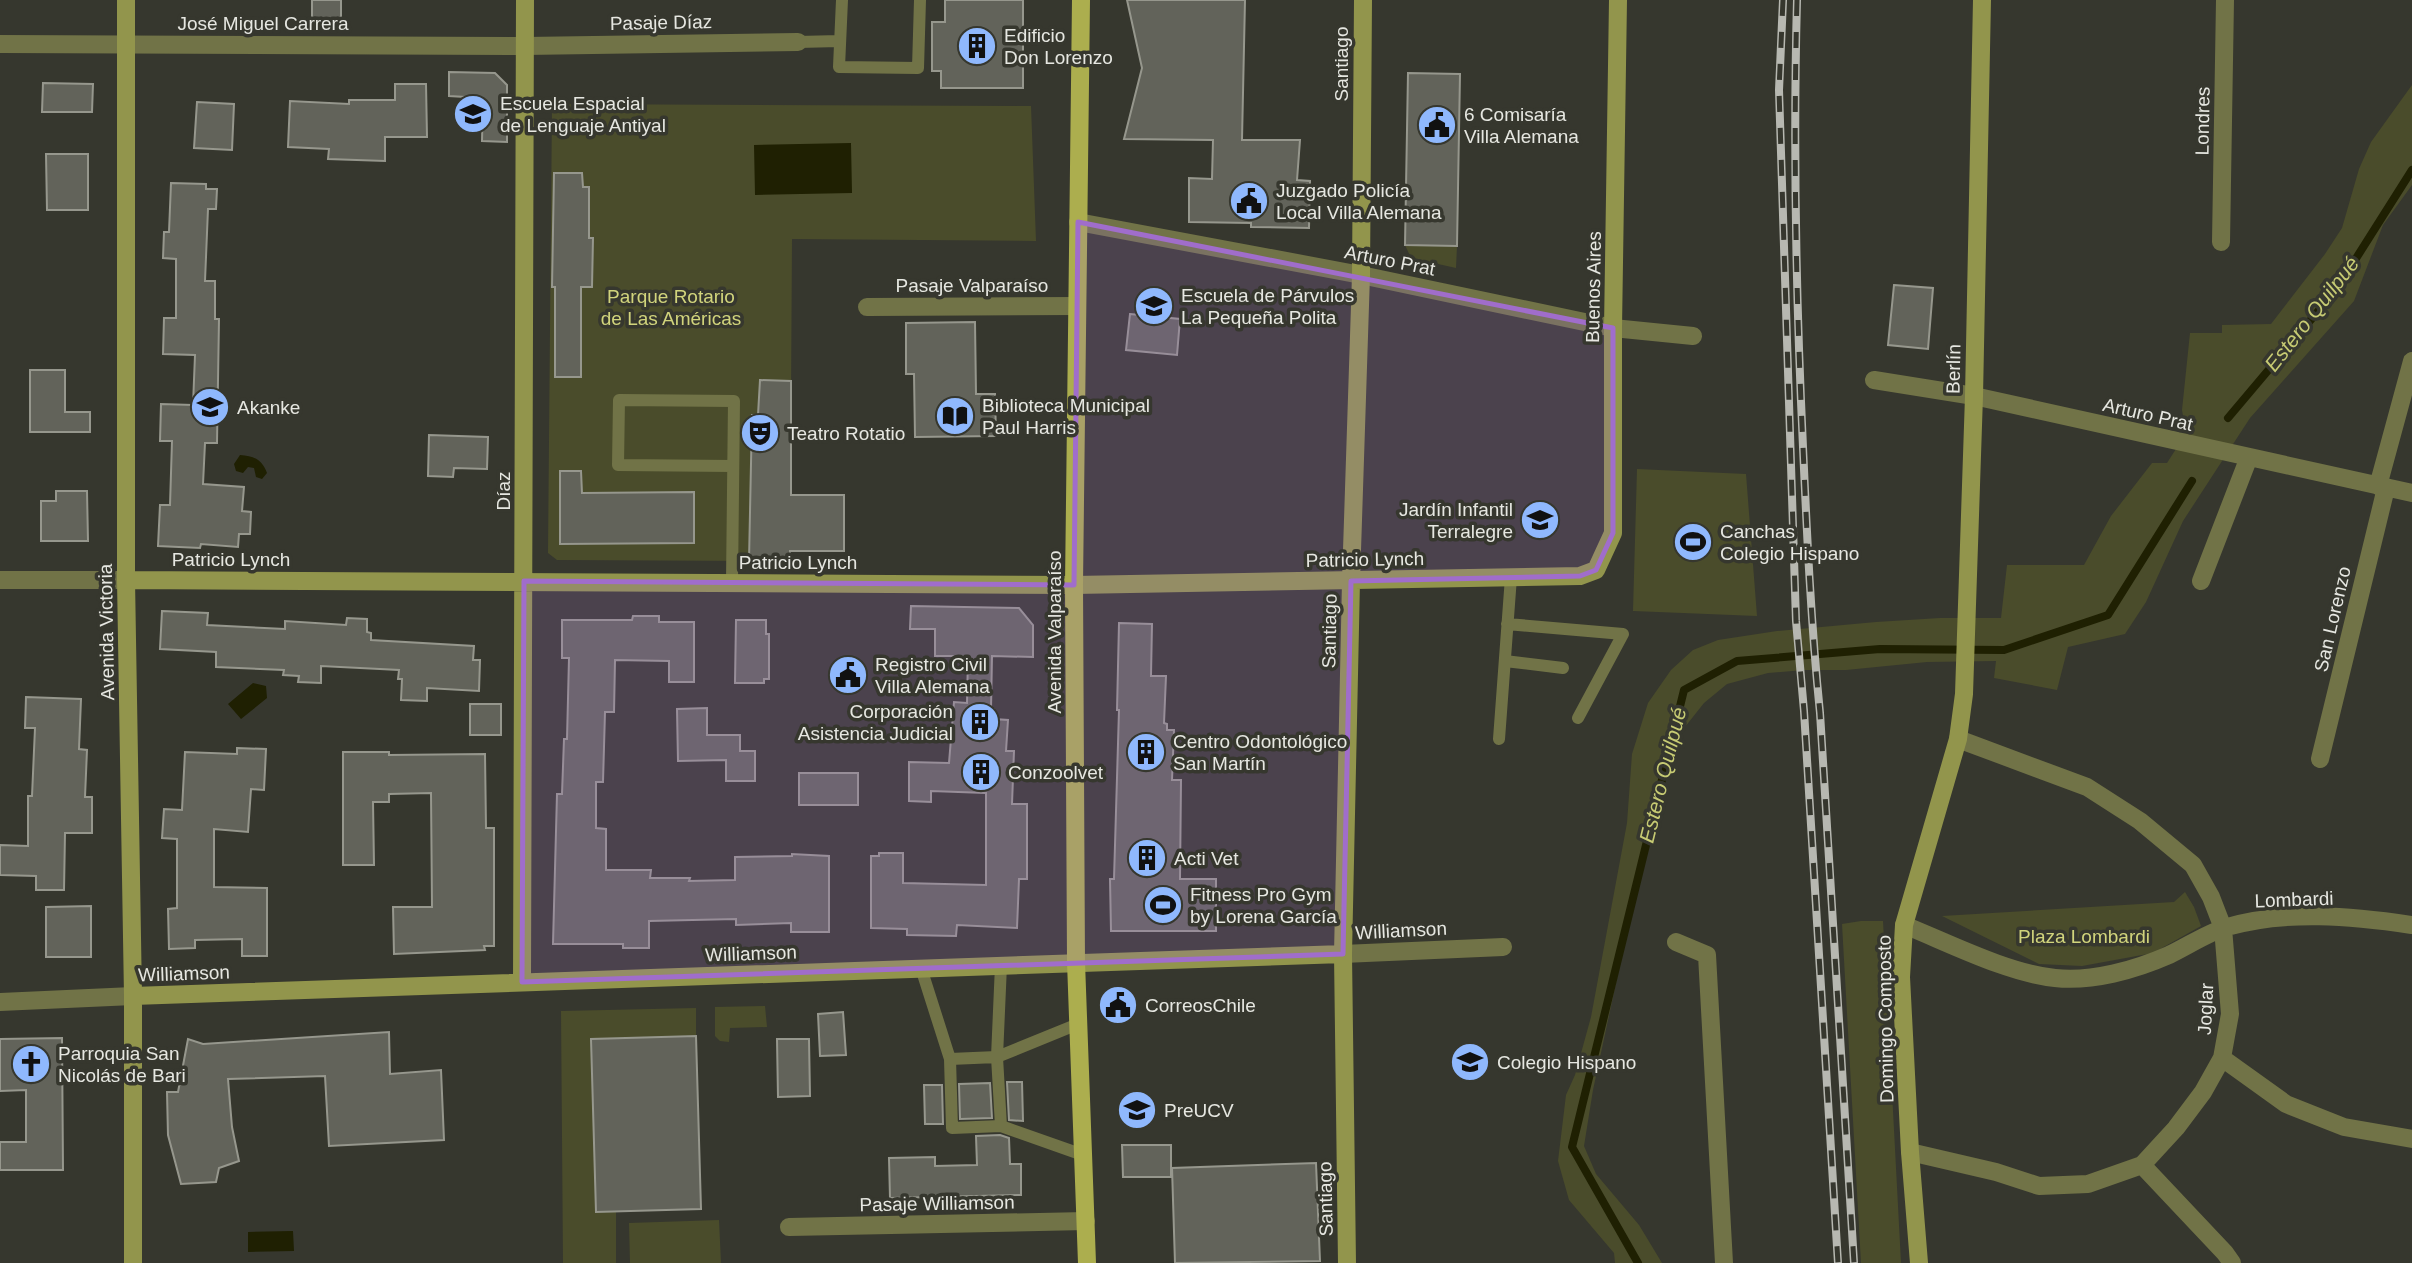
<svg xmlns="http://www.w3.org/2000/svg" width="2412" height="1263" font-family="Helvetica,sans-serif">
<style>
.green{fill:#4a4c2b}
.water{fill:#1f2002}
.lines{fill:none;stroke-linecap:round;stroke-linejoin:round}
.stream{stroke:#1f2002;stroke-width:8}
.building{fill:#62635a;stroke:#96978d;stroke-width:2}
.lane{stroke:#717347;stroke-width:12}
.street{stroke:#717347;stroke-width:18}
.secondary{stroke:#92954c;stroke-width:18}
.primary{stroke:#acae4e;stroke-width:18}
.rail-casing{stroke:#b7b8b1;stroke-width:8}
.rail{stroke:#36372e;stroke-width:5;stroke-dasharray:16;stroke-linecap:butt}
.marked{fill:#a06dcb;fill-opacity:0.2;stroke:#a06dcb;stroke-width:5;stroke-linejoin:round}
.labels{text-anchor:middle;stroke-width:7;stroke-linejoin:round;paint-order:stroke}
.street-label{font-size:19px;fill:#e6e7e1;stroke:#36372e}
.poi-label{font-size:19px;fill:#e6e7e1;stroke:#36372e;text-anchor:start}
.park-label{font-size:19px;fill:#d1d47c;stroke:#36372e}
.water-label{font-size:21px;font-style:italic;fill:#c7cb73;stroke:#36372e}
</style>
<rect width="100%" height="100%" fill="#36372e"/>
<path class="green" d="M2412 85V185L2383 225 2354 301 2250 418 2183 521 2146 602 2125 634 2068 647 2057 690 1994 678 1996 661 1927 662 1846 670H1804L1768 673 1727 684 1704 703 1681 732 1662 769 1593 1090 1584 1146 1596 1174 1639 1225 1662 1263H1615L1614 1253 1569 1200 1558 1161 1566 1095 1575 1075 1591 1017 1627 823 1632 754 1648 703 1671 670 1693 650 1718 640 1777 631 1876 622 1940 618H2001L2007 565H2084L2111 516 2152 463H2167L2183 438 2185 427 2182 410 2190 333H2222V325L2271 324 2325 254 2342 228 2359 169 2371 142Z
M552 104 1031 106 1036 241 792 239 790 561 557 560 548 553Z
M1405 245 1457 246 1456 268 1411 258Z
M1637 469 1746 474 1757 616 1633 611Z
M2185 892 2194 907 2201 926 2153 953 2082 966 2039 964 1942 916 2174 902Z
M1861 921H1883L1901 1263H1861L1842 924Z
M765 1006 767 1027 730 1028 729 1042 720 1041 715 1036V1007Z
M696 1008V1036L591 1039 596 1211H616V1263H563L561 1011Z
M719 1220 721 1263H630L629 1223Z"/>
<path class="water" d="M851 143 852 193 755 195 754 145Z
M240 455C254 456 262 459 267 473L262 479 256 477 254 468 248 467 243 473 236 471 234 464Z
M253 683 266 686 267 698 241 719 228 704Z
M293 1231 294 1251 248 1252V1232Z"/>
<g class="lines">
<path class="stream" d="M2228 418 2336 290 2412 170
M1638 1263 1572 1147 1684 690 1737 661 1880 649 2004 650 2108 615 2192 481"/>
</g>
<path class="building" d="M312 0H341V25H312Z
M945 0H1023V88H941V71H932V22H945Z
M1127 0H1245L1242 140H1300L1297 180 1310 181 1309 228 1251 227V223L1189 222V178L1212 179 1213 140 1124 139 1142 68Z
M449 72 495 73 507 85V142L482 141 483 98 449 96Z
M1408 73 1460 74 1457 246 1405 245Z
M43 83 93 84 92 112H42Z
M395 84H426L427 137H385V161L328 159 329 149 288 147 290 101 349 104V100H395Z
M197 102 234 104 232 150 194 148Z
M46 154H88V210H47Z
M554 173H582L583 187H589V238H593L592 287H581V377H555V287H552Z
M171 183 206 184V189H217L216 209H208L205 281H215V319H219L217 443H205L203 484 244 487 242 511 251 512 250 534H239L238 547 201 544 200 548 158 546 160 505H170L172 441H160L161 404 193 405 195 355 163 354 164 318H176V259L163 258 164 232H169Z
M1894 285 1933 288 1928 349 1888 345Z
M1130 314 1180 319 1177 355 1126 350Z
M975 322 976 394H995L996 436 915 437 914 374H906V323Z
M30 370H65V412H90V432H30Z
M760 380 791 381V495H844V551H790V561H749L752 415H758Z
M429 435 488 437 487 469 454 468 453 477 428 476Z
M560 471H581L582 493 694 492V543L560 544Z
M56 491H87L88 541H41V501H56Z
M911 606 1019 608 1033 625V657L992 656 991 709H994V719L1008 720 1006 751H1014L1012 804H1027V879H1019L1017 928 957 925 956 936 907 935V929L871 928V856H879V853H903V883L986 885V793L931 791V802L909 801V762L949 763 954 702 967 703 968 656H935V629H910Z
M162 611 208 613 207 625 285 629V621L346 625 347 618 367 619V632L371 633V640L474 646 473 660H480L479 691 427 688V701L401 700 402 679H398L399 670 321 666V683L298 682 299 676 283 675 284 670 216 667V652L160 649Z
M633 616H659V622H694V682H669V661L615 660 614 712H605L603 782H596V828L606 829V870H651L650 878H690L689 881 735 880V857L792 856V854L829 856V932H791V923L736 925V919L649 921V948H623V944H553L557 794H562L564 739H567L569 658H562V620H632Z
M736 620H766V634H769V679H764V683H735Z
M1119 623 1152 624 1151 676H1166L1164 723 1167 724V730H1174L1172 780H1181L1180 879H1216V931H1111L1110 879H1114L1119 710H1117Z
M26 697 81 699 79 749 87 750 85 797H92V833H65L64 890H36V876L0 875V845L28 846V796H32L35 728H25Z
M470 704H501V735H470Z
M707 708V735H740V751H755V781H726V760L678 761 677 709Z
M237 748 266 749 264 790 251 789 248 832 214 829V887L267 888V956H242V939L195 940V948L169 949 168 909 177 908V839L162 838 164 809 182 810 185 752 237 754Z
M343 752H389V755L485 754 486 828H494V946H484L485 950 394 954 393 907H432L431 793 389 794V802H373L374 865H343Z
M799 773H858V805H799Z
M91 906V957H46V907Z
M843 1012 846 1055 820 1056 818 1014Z
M389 1032 390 1074 441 1070 444 1140 329 1146 325 1076 228 1079 232 1127 239 1161 219 1168 216 1182 181 1184 168 1135 167 1092H178L188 1039 203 1044Z
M696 1036 701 1209 596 1212 591 1039Z
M62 1038 63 1170H0V1142H26V1090L0 1091V1039Z
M777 1039H809L810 1096 778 1097Z
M1007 1082H1022L1023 1121 1009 1120Z
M990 1083 992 1118 960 1119 959 1084Z
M924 1085H942L943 1124H925Z
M1000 1135 1009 1138 1010 1164H1021V1195L890 1198 889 1158 935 1157V1166L977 1165 976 1136Z
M1122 1145H1171V1177H1123Z
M1316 1163 1320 1261 1175 1263 1172 1168Z"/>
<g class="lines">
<path class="lane" d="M842 0 839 67 918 68 920 0
M798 42 839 41
M732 582 734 401 619 400 618 465 733 466
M1507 624 1623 634 1578 718
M1505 661 1563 668
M1499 739 1511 577
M1001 965 997 1057 1001 1126
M921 968 950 1059 952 1128 1001 1126 1083 1155
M950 1059 997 1057 1078 1024"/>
<path class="street" d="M0 44 525 46 798 42
M1078 222 1361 275 1613 328 1693 336
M2221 242 2225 0
M867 307 1077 306
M1874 380 1974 396 2412 493
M2378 486 2412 361
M0 580H126
M2201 581 2249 457
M2320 759 2386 488
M1904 925C1949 943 2007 973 2055 978 2092 982 2135 970 2169 955 2188 946 2207 933 2227 927 2286 910 2352 916 2412 925
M1676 942 1707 955 1724 1263
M1343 954 1503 947
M0 1002 133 996
M2222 1058 2286 1104 2344 1127 2412 1139
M1910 1152 1996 1172 2039 1186 2088 1184 2142 1165 2176 1128 2203 1092 2222 1058 2230 1014 2223 928 2211 897 2193 865 2140 821 2087 787 1958 739
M2142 1165 2225 1253 2232 1263
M789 1227 1086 1221"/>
<path class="secondary" d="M126 0V580L133 996V1263
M126 580 1074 585 1580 576 1596 570 1613 533V328L1618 0
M522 982 525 0
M133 996 1343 954
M1347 1263 1343 954 1351 581 1361 275 1363 0
M1919 1263 1910 1152 1901 977 1904 925 1958 739 1964 694 1974 396 1982 0"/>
<path class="primary" d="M1081 0 1074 585 1076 962 1087 1263"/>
<g class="rail-casing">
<path id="rail" d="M1783 0 1779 90 1796 621 1804 711 1838 1263
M1797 0C1793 149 1796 298 1803 447 1807 536 1811 624 1820 713L1854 1263"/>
</g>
<use href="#rail" class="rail"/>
</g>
<path class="marked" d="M1078 222 1613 328V533L1596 570 1580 576 1351 581 1343 954 522 982 524 581 1074 585Z"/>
<defs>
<g id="building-disc" transform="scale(2.0125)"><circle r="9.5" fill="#8fb8fd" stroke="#36372e"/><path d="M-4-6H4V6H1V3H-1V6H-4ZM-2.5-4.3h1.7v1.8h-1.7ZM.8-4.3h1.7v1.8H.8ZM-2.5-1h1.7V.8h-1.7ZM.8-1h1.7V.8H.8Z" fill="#111"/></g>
<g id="school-disc" transform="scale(2.0125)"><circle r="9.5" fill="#8fb8fd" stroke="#36372e"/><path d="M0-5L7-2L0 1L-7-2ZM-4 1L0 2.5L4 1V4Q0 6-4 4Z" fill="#111"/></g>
<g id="civic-disc" transform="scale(2.0125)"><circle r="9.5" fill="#8fb8fd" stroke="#36372e"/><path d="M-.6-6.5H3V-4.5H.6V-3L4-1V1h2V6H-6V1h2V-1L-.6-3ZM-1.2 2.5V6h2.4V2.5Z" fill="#111"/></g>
<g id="library-disc" transform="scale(2.0125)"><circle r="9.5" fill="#8fb8fd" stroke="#36372e"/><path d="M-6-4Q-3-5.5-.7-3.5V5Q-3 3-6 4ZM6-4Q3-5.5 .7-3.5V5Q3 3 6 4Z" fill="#111"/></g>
<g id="theatre-disc" transform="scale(2.0125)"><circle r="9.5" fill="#8fb8fd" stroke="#36372e"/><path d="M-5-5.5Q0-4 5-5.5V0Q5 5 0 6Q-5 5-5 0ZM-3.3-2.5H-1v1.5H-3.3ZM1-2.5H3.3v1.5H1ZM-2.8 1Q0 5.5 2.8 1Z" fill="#111"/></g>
<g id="stadium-disc" transform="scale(2.0125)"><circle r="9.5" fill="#8fb8fd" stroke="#36372e"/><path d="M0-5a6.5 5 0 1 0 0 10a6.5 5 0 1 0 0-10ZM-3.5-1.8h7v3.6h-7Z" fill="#111"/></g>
<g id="church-disc" transform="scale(2.0125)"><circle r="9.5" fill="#8fb8fd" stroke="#36372e"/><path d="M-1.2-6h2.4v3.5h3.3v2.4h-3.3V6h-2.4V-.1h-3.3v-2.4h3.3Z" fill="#111"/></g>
<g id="university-disc" transform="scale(2.0125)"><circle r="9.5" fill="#8fb8fd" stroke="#36372e"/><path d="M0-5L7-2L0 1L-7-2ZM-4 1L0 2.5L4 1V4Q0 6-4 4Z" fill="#111"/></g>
</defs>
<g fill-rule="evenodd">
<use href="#building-disc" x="977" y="46"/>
<use href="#school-disc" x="473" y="114"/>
<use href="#civic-disc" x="1437" y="125"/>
<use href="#civic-disc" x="1249" y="201"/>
<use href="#school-disc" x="1154" y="306"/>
<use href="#school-disc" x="210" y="407"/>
<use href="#library-disc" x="955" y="416"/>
<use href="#theatre-disc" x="760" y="433"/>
<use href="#school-disc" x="1540" y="520"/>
<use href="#stadium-disc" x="1693" y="542"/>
<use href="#civic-disc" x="848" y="675"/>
<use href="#building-disc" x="980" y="722"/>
<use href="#building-disc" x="1146" y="752"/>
<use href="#building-disc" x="981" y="772"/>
<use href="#building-disc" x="1147" y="858"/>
<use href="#stadium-disc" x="1163" y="905"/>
<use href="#civic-disc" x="1118" y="1005"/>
<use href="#school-disc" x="1470" y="1062"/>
<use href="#church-disc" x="31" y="1064"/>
<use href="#university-disc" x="1137" y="1110"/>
</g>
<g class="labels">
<g class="street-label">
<text transform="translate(661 22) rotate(-1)" y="7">Pasaje Díaz</text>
<text x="263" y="30">José Miguel Carrera</text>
<text transform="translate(1341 64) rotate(-90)" y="7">Santiago</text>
<text transform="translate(2202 121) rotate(-89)" y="7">Londres</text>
<text transform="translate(1390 260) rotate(11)" y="7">Arturo Prat</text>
<text x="972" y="292">Pasaje Valparaíso</text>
<text transform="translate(1593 287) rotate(-89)" y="7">Buenos Aires</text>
<text transform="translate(1953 369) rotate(-89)" y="7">Berlín</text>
<text transform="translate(2148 414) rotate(13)" y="7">Arturo Prat</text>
<text transform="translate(503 491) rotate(-90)" y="7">Díaz</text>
<text x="231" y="566">Patricio Lynch</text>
<text transform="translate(1365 559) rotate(-1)" y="7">Patricio Lynch</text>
<text x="798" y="569">Patricio Lynch</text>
<text transform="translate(2332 619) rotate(-77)" y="7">San Lorenzo</text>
<text transform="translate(1329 631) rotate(-89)" y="7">Santiago</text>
<text transform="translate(106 632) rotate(-91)" y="7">Avenida Victoria</text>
<text transform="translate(1054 632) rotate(-90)" y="7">Avenida Valparaíso</text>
<text transform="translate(2294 899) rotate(-2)" y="7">Lombardi</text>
<text transform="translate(1401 930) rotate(-3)" y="7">Williamson</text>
<text transform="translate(751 953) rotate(-2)" y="7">Williamson</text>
<text transform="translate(184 973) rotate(-2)" y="7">Williamson</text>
<text transform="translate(2205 1009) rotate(-87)" y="7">Joglar</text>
<text transform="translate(1885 1019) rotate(-91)" y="7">Domingo Composto</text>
<text transform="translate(1325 1199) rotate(-91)" y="7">Santiago</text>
<text transform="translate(937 1203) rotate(-1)" y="7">Pasaje Williamson</text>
</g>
<g class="poi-label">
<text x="1004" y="42">Edificio<tspan x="1004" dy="22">Don Lorenzo</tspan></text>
<text x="500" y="110">Escuela Espacial<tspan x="500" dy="22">de Lenguaje Antiyal</tspan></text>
<text x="1464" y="121">6 Comisaría<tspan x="1464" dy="22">Villa Alemana</tspan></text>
<text x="1276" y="197">Juzgado Policía<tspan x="1276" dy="22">Local Villa Alemana</tspan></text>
<text x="1181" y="302">Escuela de Párvulos<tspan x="1181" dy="22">La Pequeña Polita</tspan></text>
<text x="982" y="412">Biblioteca Municipal<tspan x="982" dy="22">Paul Harris</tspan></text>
<text x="237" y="414">Akanke</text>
<text x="787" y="440">Teatro Rotatio</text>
<text x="1513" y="516" text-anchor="end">Jardín Infantil<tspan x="1513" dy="22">Terralegre</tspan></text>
<text x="1720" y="538">Canchas<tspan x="1720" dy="22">Colegio Hispano</tspan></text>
<text x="875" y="671">Registro Civil<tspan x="875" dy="22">Villa Alemana</tspan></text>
<text x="953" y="718" text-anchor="end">Corporación<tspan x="953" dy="22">Asistencia Judicial</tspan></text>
<text x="1173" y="748">Centro Odontológico<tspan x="1173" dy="22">San Martín</tspan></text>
<text x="1008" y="779">Conzoolvet</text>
<text x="1174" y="865">Acti Vet</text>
<text x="1190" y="901">Fitness Pro Gym<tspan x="1190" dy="22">by Lorena García</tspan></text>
<text x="1145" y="1012">CorreosChile</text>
<text x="58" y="1060">Parroquia San<tspan x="58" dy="22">Nicolás de Bari</tspan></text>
<text x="1497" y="1069">Colegio Hispano</text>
<text x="1164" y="1117">PreUCV</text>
</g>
<g class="park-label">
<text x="671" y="303">Parque Rotario<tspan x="671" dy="22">de Las Américas</tspan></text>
<text x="2084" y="943">Plaza Lombardi</text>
</g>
<g class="water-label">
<text transform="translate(2312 314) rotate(-52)" y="7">Estero Quilpué</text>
<text transform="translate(1663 775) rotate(-76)" y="7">Estero Quilpué</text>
</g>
</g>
</svg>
